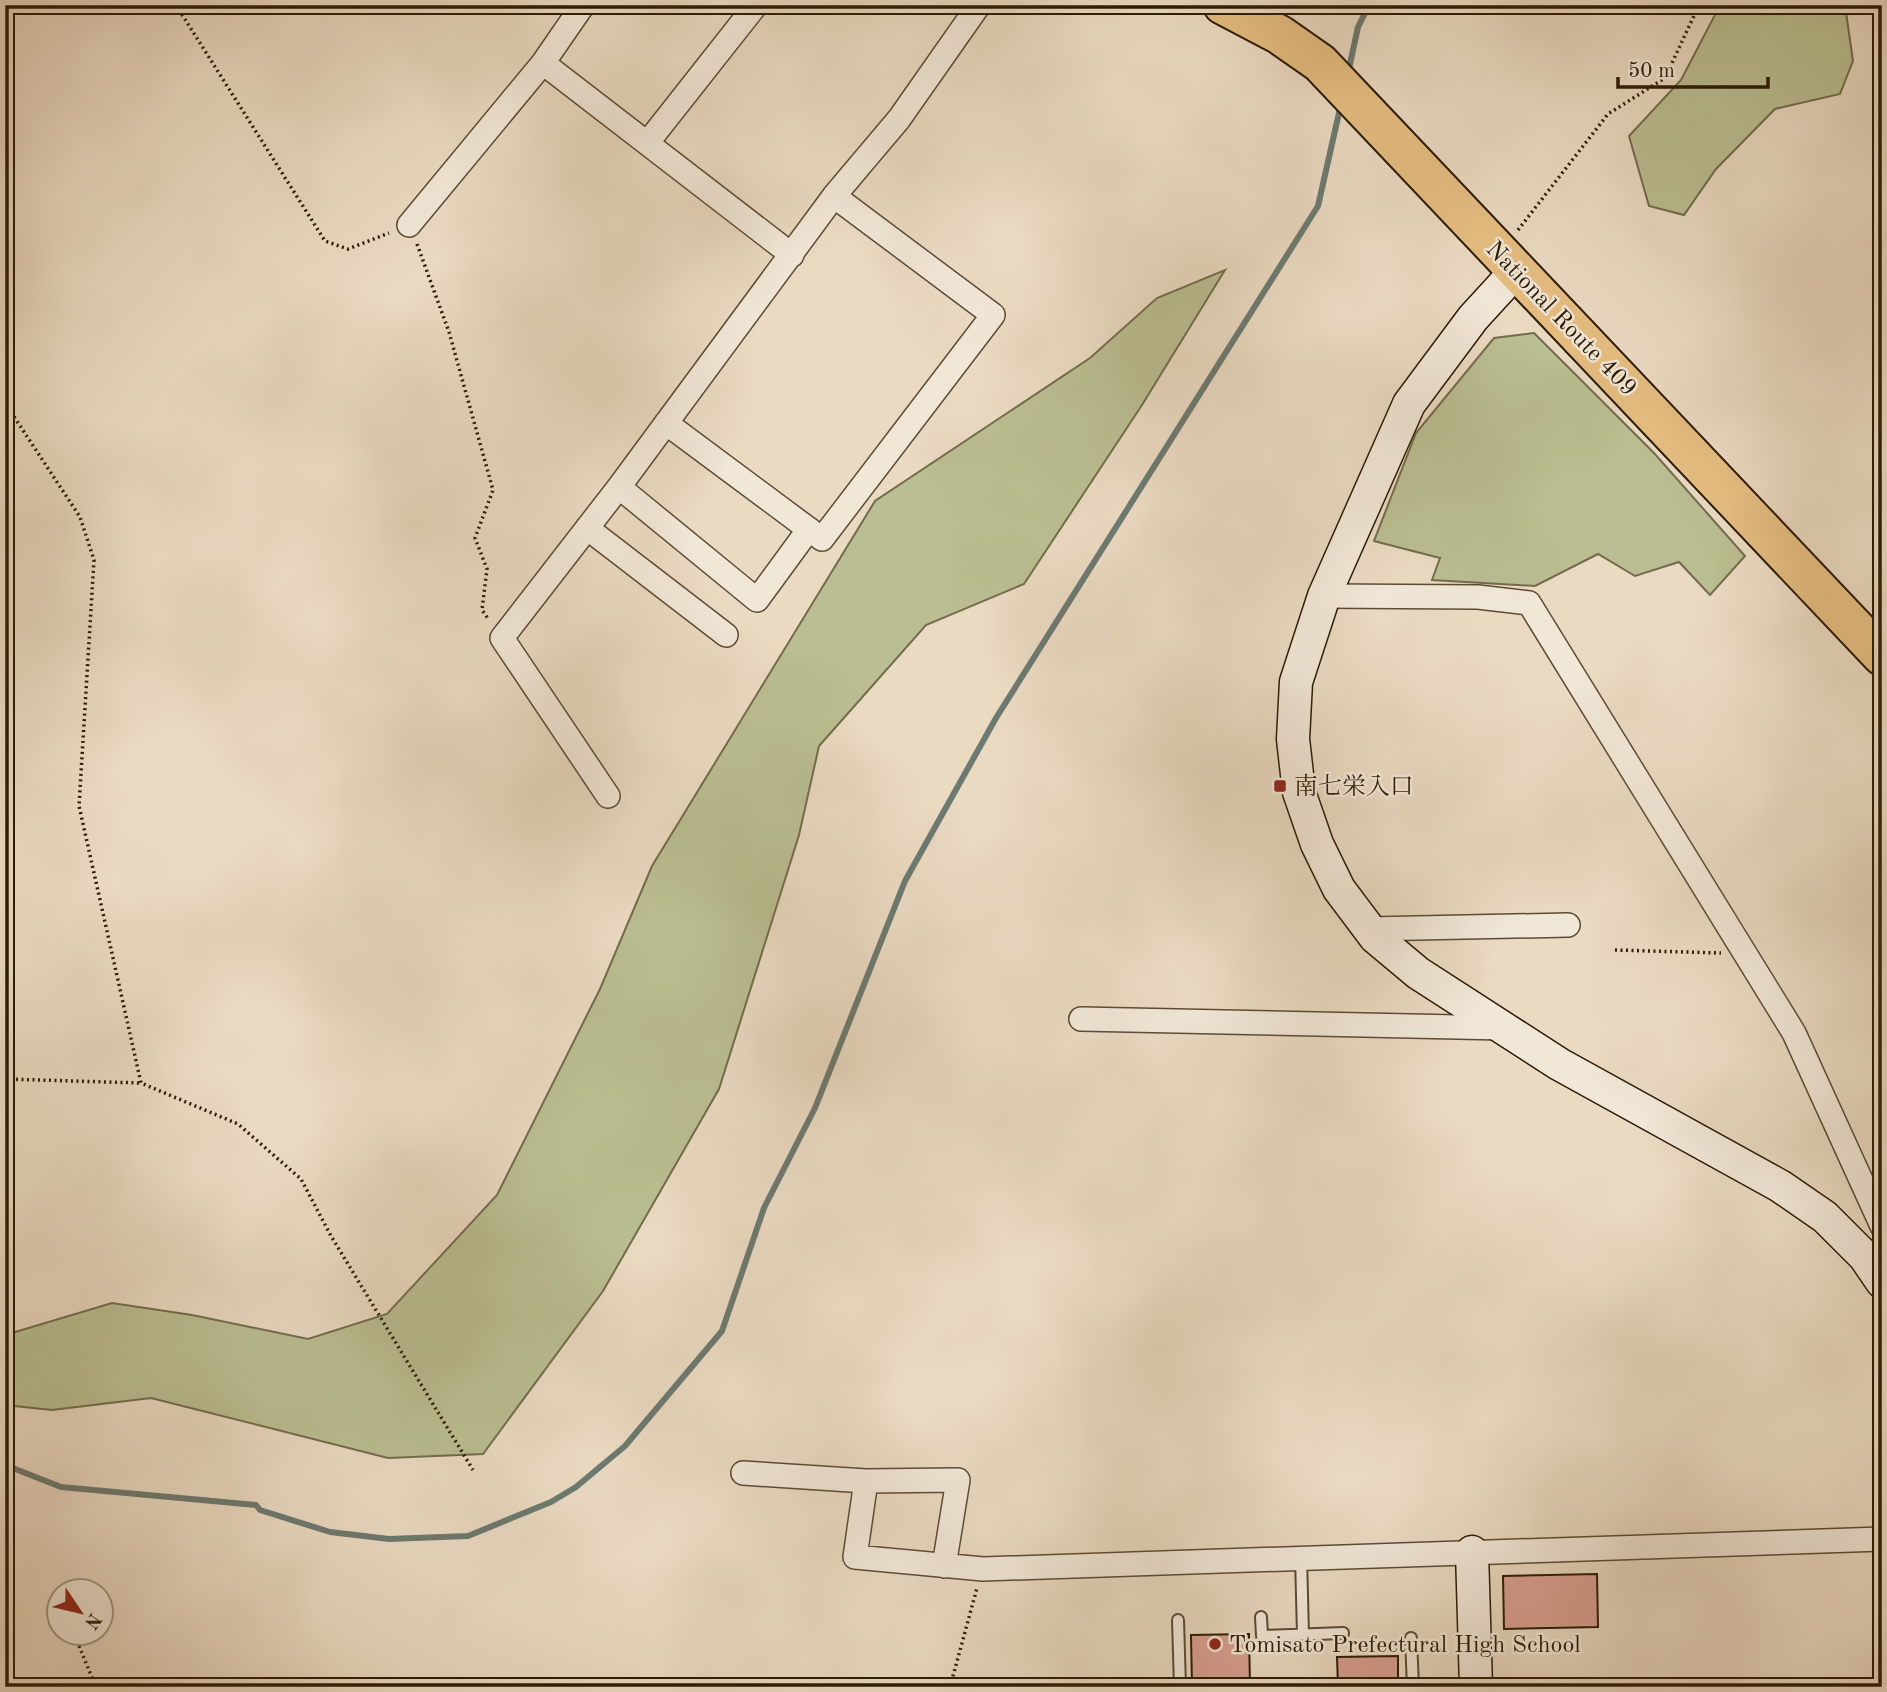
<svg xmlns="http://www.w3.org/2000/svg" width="1887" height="1692" font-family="'Old Standard TT','Noto Serif JP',serif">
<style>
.green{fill:#babe92;stroke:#736c4c;stroke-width:2}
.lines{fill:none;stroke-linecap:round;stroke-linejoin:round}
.stream{stroke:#6d7a71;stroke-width:6}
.building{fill:#d89f90;stroke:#2c1b06;stroke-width:2}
.lane-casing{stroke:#5c4b35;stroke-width:14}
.street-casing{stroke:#5c4b35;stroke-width:26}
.secondary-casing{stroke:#2c1b06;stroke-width:35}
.highway-casing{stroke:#2c1b06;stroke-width:42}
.path{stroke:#2c1b06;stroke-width:3.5;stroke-dasharray:2 3.5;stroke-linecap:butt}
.lane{stroke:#f1e7d7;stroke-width:10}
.street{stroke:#f1e7d7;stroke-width:23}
.secondary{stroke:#f1e7d7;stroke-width:32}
.highway{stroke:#e5bd81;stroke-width:38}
.poi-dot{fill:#8f2418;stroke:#f1e7d7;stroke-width:2.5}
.labels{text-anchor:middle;stroke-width:5;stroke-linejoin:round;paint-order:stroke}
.street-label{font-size:24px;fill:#2c1b06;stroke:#f1e7d7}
.poi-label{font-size:24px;fill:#2c1b06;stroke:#f1e7d7;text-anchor:start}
</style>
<rect width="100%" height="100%" fill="#eadac2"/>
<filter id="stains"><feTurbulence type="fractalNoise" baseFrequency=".00286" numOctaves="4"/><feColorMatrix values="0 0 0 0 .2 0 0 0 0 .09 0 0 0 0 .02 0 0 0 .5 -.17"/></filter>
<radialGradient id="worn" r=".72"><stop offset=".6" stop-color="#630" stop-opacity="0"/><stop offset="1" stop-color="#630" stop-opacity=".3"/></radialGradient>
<path class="green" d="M1730 5H1845L1853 61 1840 94 1775 109 1716 169 1684 215 1649 206 1629 136 1681 80 1718 9Z
M1225 270 1142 405 1024 584 926 625 819 746 799 835 719 1089 603 1291 483 1454 388 1458 151 1398 52 1410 5 1405V1335L112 1303 192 1315 308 1339 387 1314 497 1195 600 989 652 866 875 501 1090 358 1157 298Z
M1534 333 1654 453 1745 556 1710 595 1679 562 1635 576 1598 554 1535 586 1432 580 1440 558 1374 541 1416 433 1494 338Z"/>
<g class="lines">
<path class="stream" d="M1348 73 1358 27 1369 5
M5 1465 61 1487 256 1505 260 1510 330 1532 389 1539 468 1536 551 1502 576 1487 625 1446 722 1331 764 1208 815 1108 905 881 996 718 1318 206 1341 104"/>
</g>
<path class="building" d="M1597 1574 1598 1627 1504 1629 1503 1576Z
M1249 1634 1250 1687H1192L1191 1635Z
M1398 1656V1687H1338L1337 1657Z"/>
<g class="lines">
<g class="lane-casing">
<path id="lane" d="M1301 1557 1303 1634
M1261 1617 1262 1636 1343 1633
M1178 1620 1180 1687
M1411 1638 1413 1687"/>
</g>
<g class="street-casing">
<path id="street" d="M543 63 792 255
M648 142 756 5
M409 225 543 63 583 5
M666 423 822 539 993 315 834 196
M619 487 757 600 809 529
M587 528 726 635
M1324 596 1478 597 1529 603 1794 1033 1882 1226
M608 796 502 638 619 487 834 196 899 119 979 5
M1369 929 1568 925
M1081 1019 1504 1028
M743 1473 866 1481 958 1480 944 1566
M866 1481 855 1557 983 1569 1882 1539"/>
</g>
<g class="secondary-casing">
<path id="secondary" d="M1517 270 1473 318 1409 404 1324 596 1296 682 1293 739 1299 792 1317 844 1339 889 1375 937 1418 973 1559 1064 1780 1186 1825 1217 1865 1257 1882 1282
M1472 1552 1476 1687"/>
</g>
<g class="highway-casing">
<path id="highway" d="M1223 5 1280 35 1320 63 1882 656"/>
</g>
<path class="path" d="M176 5 325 241 348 249 389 233
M1518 230 1608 114 1665 78 1699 5
M417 244 449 332 493 490 475 538 487 569 482 610 489 620
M5 403 80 517 94 560 79 806 141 1083 238 1124 301 1179 331 1236 473 1470
M1615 950 1721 953
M5 1079 141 1083
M79 1646 96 1687
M950 1687 977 1588"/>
<use href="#lane" class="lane"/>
<use href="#street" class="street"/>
<use href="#secondary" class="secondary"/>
<use href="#highway" class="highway"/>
</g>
<g class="poi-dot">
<rect x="1273" y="779" width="14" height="14" rx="3.5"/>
<circle cx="1215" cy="1644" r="7"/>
</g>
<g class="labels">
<g class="street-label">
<text transform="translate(1562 318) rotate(46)" y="8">National Route 409</text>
</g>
<g class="poi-label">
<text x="1294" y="794">南七栄入口</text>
<text x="1229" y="1652">Tomisato Prefectural High School</text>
</g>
</g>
<rect width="1887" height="1692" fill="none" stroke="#eadac2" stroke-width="28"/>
<rect x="7" y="7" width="1873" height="1678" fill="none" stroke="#2c1b06" stroke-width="3.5"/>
<rect x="14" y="14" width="1859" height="1664" fill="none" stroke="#2c1b06" stroke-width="2"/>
<g transform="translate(80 1612) rotate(125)"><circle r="33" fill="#f1e7d7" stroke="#a29583" stroke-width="2"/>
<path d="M0-5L12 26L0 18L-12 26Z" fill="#8f2418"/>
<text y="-10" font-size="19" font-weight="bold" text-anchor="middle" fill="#2c1b06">N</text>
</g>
<path d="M1618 77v10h150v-10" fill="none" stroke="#2c1b06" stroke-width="3.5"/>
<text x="1628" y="77" font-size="21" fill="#2c1b06" stroke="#f1e7d7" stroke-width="5" paint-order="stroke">50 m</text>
<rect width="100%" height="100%" filter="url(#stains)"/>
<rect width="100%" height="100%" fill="url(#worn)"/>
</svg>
